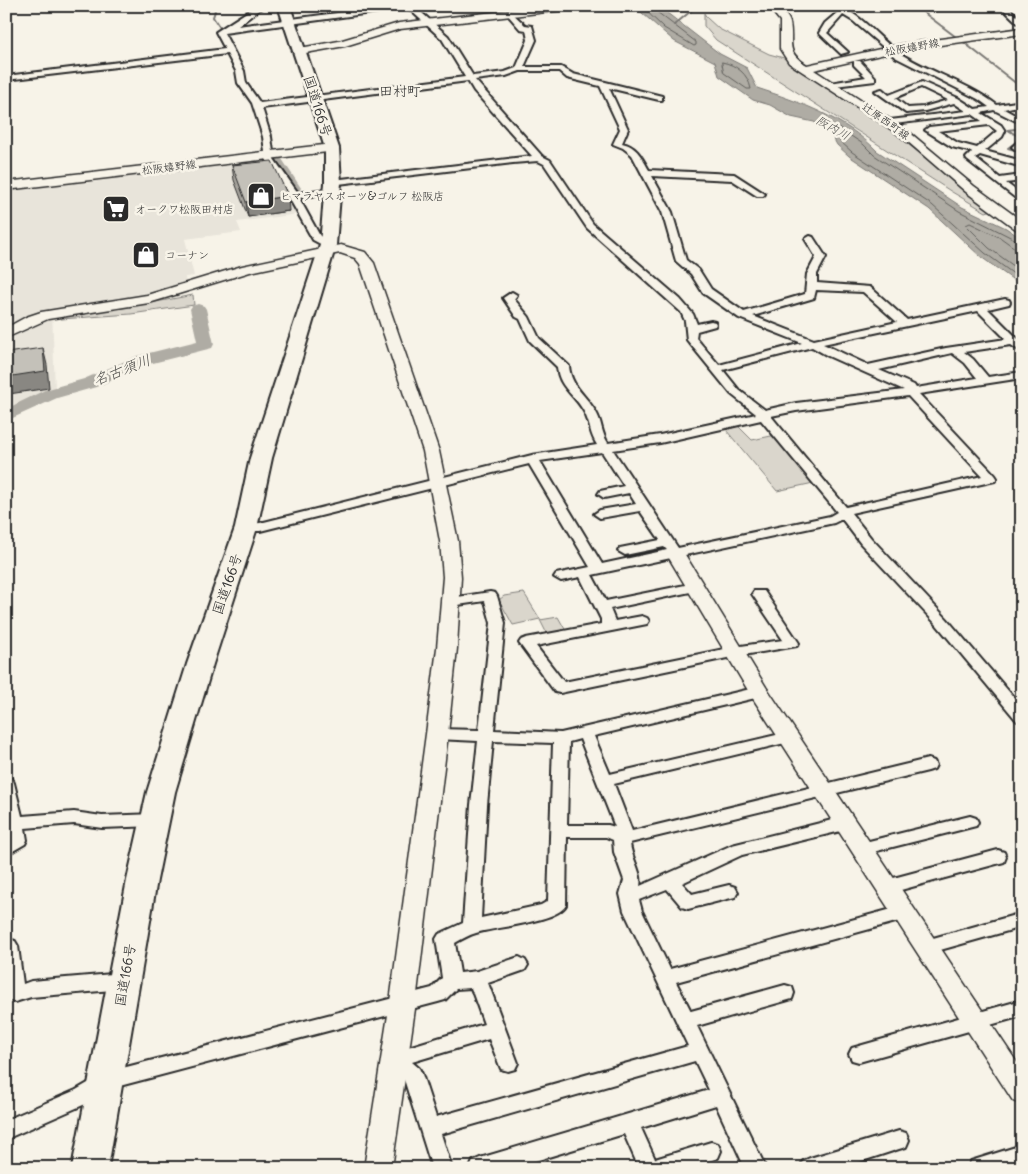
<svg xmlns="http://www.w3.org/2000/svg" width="1028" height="1174" font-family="Delius,'Klee One',sans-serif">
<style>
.built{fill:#e8e4da}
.green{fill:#dad6cc;stroke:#82807c}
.water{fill:#afaca4;stroke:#7a7874}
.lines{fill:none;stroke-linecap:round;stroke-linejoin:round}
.shore{stroke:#605f5b;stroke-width:1}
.stream{stroke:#7a7874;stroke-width:2}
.river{fill:#afaca4;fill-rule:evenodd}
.street-casing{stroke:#2b2b2b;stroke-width:4}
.secondary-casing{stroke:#2b2b2b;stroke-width:3}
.highway-casing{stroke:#2b2b2b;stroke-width:4}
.street{fill:#f7f3e8;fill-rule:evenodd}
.secondary{fill:#f7f3e8;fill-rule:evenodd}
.highway{fill:#f7f3e8;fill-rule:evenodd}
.wall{fill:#a9a69f;stroke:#2b2b2b}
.shaded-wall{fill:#898782;stroke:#2b2b2b}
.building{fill:#c4c1b9;stroke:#2b2b2b}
.labels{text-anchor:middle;stroke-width:5;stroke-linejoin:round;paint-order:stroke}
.far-street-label{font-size:11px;fill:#2b2b2b;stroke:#f7f3e8}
.far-poi-label{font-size:11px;fill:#2b2b2b;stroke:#f7f3e8;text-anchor:start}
.far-water-label{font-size:12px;font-style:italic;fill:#53524f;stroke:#f7f3e8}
.far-quarter-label{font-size:14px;fill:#2b2b2b;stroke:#f7f3e8}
.street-label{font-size:14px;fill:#2b2b2b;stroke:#f7f3e8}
.water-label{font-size:15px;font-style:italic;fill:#53524f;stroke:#f7f3e8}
</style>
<rect width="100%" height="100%" fill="#f7f3e8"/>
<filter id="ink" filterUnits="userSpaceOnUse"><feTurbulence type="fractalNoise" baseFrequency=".02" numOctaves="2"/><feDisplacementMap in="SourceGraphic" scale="10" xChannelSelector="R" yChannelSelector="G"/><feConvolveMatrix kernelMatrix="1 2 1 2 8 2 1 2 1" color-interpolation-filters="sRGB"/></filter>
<g filter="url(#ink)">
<path class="built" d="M267 159 290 193 299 214 237 222 241 232 185 239 194 276 185 277 186 285 139 297 52 310 55 390 6 410V191L99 181 140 174Z"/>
<path class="green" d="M704 13 707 18 719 29 769 54 784 58 800 71 876 119 992 210 986 212 952 192 716 40 704 26Z
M193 295 194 305 131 314 61 319 60 317 135 306Z
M738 426 752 440 776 435 818 482 777 491 726 430Z
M524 593 540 619 513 625 499 600 504 596Z
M558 617 566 631 548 636 540 620Z"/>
<path class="water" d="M634 6H657L662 9 720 54 747 68 757 88C800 102 845 118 877 151L962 207 1006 228 1022 239V286L981 257 929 209 849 156 837 145 830 132 814 122 791 117 770 105 753 100 719 76 715 62 674 41Z"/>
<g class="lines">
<path class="shore" d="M641 6 664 28 694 46 696 45V42L657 12 655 6
M722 62C737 65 748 74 751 89H747L724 73Z
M1022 243 959 211 874 155 863 144 839 128 836 129 841 142 852 152 932 205 985 253 1022 280
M1022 249 1015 248 1001 238 970 223 966 225 989 248 1022 272"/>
<path class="stream" d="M213 6 215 11 213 17C219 27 225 34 230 45
M915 6 956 37
M674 25 697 6
M962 41 1022 88
M250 89 259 102
M266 121 272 135 271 147
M1021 152 1008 148 1021 138 1008 130 1022 128"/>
<path class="river" d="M275 155 280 156 301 188 299 191H289L287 188 268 159Z
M198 304 204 306 206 309 214 344 212 348 149 364 96 387 57 398 6 421V409L45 390 84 379 137 356 197 341 190 309 192 306Z"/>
<g class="street-casing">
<path id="street" d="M256 6H264L238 26 390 6H414L448 36 473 76 505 72 516 68 528 40 526 30 520 29 507 14 511 12 525 25 532 26 536 40 524 67H561L573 74 662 96V100H659L609 88 628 129 622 143C637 146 642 158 649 170L734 174 765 194 763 196H757L732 180 652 176 672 212 686 260 699 270 711 289 744 312 805 294 807 274 816 257 805 239 810 236 813 237 826 257 817 274V283L870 287 907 320 1005 299 1009 300 1010 302 1009 304 988 309 1022 343V352L1011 345 964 352 973 359 988 377 1022 372V378L919 394 995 475 997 478 995 481 851 513 871 538 947 619 1022 707V722L1017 721 937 625 861 544 842 519 834 523 592 575 606 601 695 583 700 584 702 587 700 590 695 591 610 609 615 621 642 616 647 618 649 621 647 624 536 646 564 682 734 647 783 640 752 594 754 591H764L797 640 799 643 797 646 732 657 560 693 555 692 519 643 521 640 526 638 601 624V619L580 577 561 581 554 577 556 574 590 567 529 464 260 531H241L239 528 241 525 260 523 532 455 597 445C590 434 591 428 586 416 579 397 559 390 557 367L530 341 520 319 516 317 503 298 512 292 517 295 514 299 529 317 539 338 569 366C571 388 587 395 597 414 602 423 601 432 608 443L660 435 756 414 731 394 687 340 685 321 681 312 587 228 544 164 538 161 513 163 330 185V181L333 180 532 156 474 91 468 81 262 108 271 137 274 159 298 193 333 188 338 191 333 194 299 198 320 236 333 245 328 248 313 240 288 196V192L266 159 263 137 252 103 238 83 236 71 227 54 6 80V76L225 49 216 32ZM408 8 442 39 465 77 260 103 246 83 244 71 224 33ZM520 71H559L567 78 600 86 620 129 613 144 623 148 632 155 662 212 676 261 691 274 703 293 739 318 802 343 719 365 696 338 697 331 715 326 716 324 715 322 711 321 697 324 693 314 680 299 593 224 550 160 542 156 475 80 506 76ZM816 290 863 292 897 322 814 340 753 316 814 298ZM978 311 1006 339 946 348 868 365 823 344ZM812 347 828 356 904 390 796 403 765 410 739 390 723 370ZM952 353 965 363 977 378 916 388 914 385 879 370ZM908 396 982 476 846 507 771 416 796 411ZM761 420 837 512 830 516 678 548 613 450 660 443ZM602 452 624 486 600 491 598 494 604 498 629 493 636 504 600 510 594 514 600 518 640 511 660 540 620 548 618 551 625 555 664 547 667 550 602 564 540 461Z
M828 6C858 6 877 39 901 54 932 73 968 83 997 105L1022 101V105L1004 109 1022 119V124L994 110 981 113 1001 125 1005 131 1002 137 985 151 1022 161V167L980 155 975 158 1000 178 1022 175V181L1006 183 1022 195V203L967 160 966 158 972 152 952 147 925 130 929 127 982 121 972 114 887 125 886 123 890 120 966 111 954 103 925 111 906 113 875 91 882 89 889 95 922 82 958 98 975 109 989 107 978 99 895 57 853 21 843 15 827 33 848 52 841 54 819 33 825 23 838 12ZM921 87 948 100 924 107 908 108 895 98ZM989 125 997 131 977 148 958 143 938 131Z
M1000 6H1007L1022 21V27Z
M854 61H860L875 77V81L827 87 826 85 830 83 866 77 854 65Z
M1022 138V154L1012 147Z
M490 592 495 593 497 596 505 623 494 730 561 733 759 687 764 688 766 692 764 696 594 736 610 774 789 732 794 733 797 737 794 741 789 742 614 784 632 831 928 759 934 761 936 765 934 769 928 771 630 843C631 858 643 873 640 886L732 845 832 820 845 818 851 820 853 824 851 828 845 830 742 855 682 883 692 894 729 885 735 887 738 892 735 897 688 909 682 907 667 889 639 900 642 911 670 969 903 906 909 908 912 913 909 918 903 920 676 982 691 1011 785 985 792 987 794 993 792 999 785 1001 697 1026 766 1168H745L716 1105 641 1128 655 1159 711 1142 718 1144 721 1151 718 1158 688 1168H639L624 1134 512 1168H470L473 1161 480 1158 709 1090 695 1061 441 1134 452 1168H432L404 1079 388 1065 385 1059 388 1053 395 1051 484 1024 471 988 456 989 445 1000 438 1002 112 1088 90 1102 6 1139V1120L76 1090 107 1072 432 988 442 978 436 939 439 934 463 923 471 805 478 741 437 739 432 738 429 734 432 730 437 729 479 730 491 623 485 601 451 606 446 605 444 602 446 599 451 598ZM580 739 615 827 608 825H567L569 742ZM493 741 553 743 548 901 541 905 481 918 487 805ZM567 837H606L613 840 614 852 624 880 620 894 624 911 688 1046 436 1117 422 1074 419 1068 412 1062 489 1039 501 1069 508 1071 515 1069 518 1063 488 983 525 970 528 965 525 960 519 957 477 971 460 973 455 943C462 939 469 935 476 933 496 927 557 922 566 905Z
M6 777 12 779 14 783 22 816 74 812 102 816 155 814 161 816 163 820 161 824 155 826 102 828 74 824 25 828 27 840 25 844 6 855V840L10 838 6 820Z
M970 816 976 818 978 822 976 826 861 855 855 854 853 849 855 844 861 843Z
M998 850 1004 852 1006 857 1004 862 886 894 880 892 877 887 880 882 886 880Z
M1022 913V927L926 954 920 952 917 947 920 942 926 940Z
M9 939 15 941 18 946 23 984 31 981 124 973 130 976 133 981 130 986 124 989 31 997 15 1002 8 1000 6 995V940Z
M1022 1000V1016L859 1062 852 1060 849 1054 852 1048 859 1046Z
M899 1131 906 1133 909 1140 906 1147 899 1149 841 1168H800L803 1161 810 1158Z
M1022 1145V1164L1009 1168H968L971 1161Z"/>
</g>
<g class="secondary-casing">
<path id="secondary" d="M545 6H577L572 9 400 29 345 46 300 54 295 51 300 48 339 41 399 23Z
M768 6H778C782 11 789 17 790 23 794 44 784 51 807 65L903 44 1022 28V34L903 50 814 70 908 131 974 186 1022 221V231L1017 230 966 192 900 135 789 63 780 49V21Z
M332 144 336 145 338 148 336 151 6 190V182Z
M341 245 365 252 374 263 439 451 458 541 461 577 457 648 448 734 416 1002 392 1168H364L390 1002 426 734 437 648 443 577 440 541 423 451 360 264 355 258 340 253 250 272 149 303 48 319 6 338V328L26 317 41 312 147 295 242 266Z
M675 547 681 549 684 553 766 687 1022 1070V1105L1013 1101 752 697 666 553 669 549Z"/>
</g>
<g class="highway-casing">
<path id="highway" d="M278 6H290L339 148 341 183 336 245 272 458 257 528 213 664 175 792 157 880 108 1168H72L127 880 147 792 187 664 235 528 250 458 320 245 325 183V148Z"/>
</g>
<use href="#street" class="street"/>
<use href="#secondary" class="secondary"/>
<use href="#highway" class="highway"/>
</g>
<path class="wall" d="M232 165 289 211 248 217 234 180Z"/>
<path class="shaded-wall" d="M288 196 289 211 248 217 246 202Z
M43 348 47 365 49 388 9 394V399H6V377Z"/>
<path class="building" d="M272 161 288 196 246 202 232 165Z
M43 348 45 371 6 377V353Z"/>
</g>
<defs>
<g id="shop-square" transform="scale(1.4375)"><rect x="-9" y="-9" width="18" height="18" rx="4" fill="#2b2b2b" stroke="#f7f3e8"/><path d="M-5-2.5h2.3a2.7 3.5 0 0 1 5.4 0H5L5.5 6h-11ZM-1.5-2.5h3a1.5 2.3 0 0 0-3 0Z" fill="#fff"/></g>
<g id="supermarket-square" transform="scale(1.4375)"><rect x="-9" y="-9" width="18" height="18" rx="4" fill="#2b2b2b" stroke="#f7f3e8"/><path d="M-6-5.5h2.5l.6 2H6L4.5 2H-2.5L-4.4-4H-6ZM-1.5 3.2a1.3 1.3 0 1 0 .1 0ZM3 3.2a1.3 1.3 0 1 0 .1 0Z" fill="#fff"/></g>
</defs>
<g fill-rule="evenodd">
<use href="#shop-square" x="261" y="196"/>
<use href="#supermarket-square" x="116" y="209"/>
<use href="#shop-square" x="146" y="255"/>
</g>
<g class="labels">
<g class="far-street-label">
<text transform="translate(912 47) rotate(-10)" y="4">松阪嬉野線</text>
<text transform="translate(886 121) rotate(35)" y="4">辻原西町線</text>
<text transform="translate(169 167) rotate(-7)" y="4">松阪嬉野線</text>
</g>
<g class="far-poi-label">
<text x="280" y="200">ヒマラヤスポーツ&amp;ゴルフ 松阪店</text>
<text x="135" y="213">オークワ松阪田村店</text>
<text x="165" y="259">コーナン</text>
</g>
<g class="far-water-label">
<text transform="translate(833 128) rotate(29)" y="4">阪内川</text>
</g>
<g class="far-quarter-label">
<text x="400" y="96">田村町</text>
</g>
<g class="street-label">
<text transform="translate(318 106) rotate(72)" y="5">国道166号</text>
<text transform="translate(227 584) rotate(-71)" y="5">国道166号</text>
<text transform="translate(125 975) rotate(-80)" y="5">国道166号</text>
</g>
<g class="water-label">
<text transform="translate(122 370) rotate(-21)" y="5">名古須川</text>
</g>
</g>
<rect width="1028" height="1174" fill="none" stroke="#f7f3e8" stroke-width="25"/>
<rect x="12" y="12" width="1003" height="1149" fill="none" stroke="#2b2b2b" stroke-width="2" filter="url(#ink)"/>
</svg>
